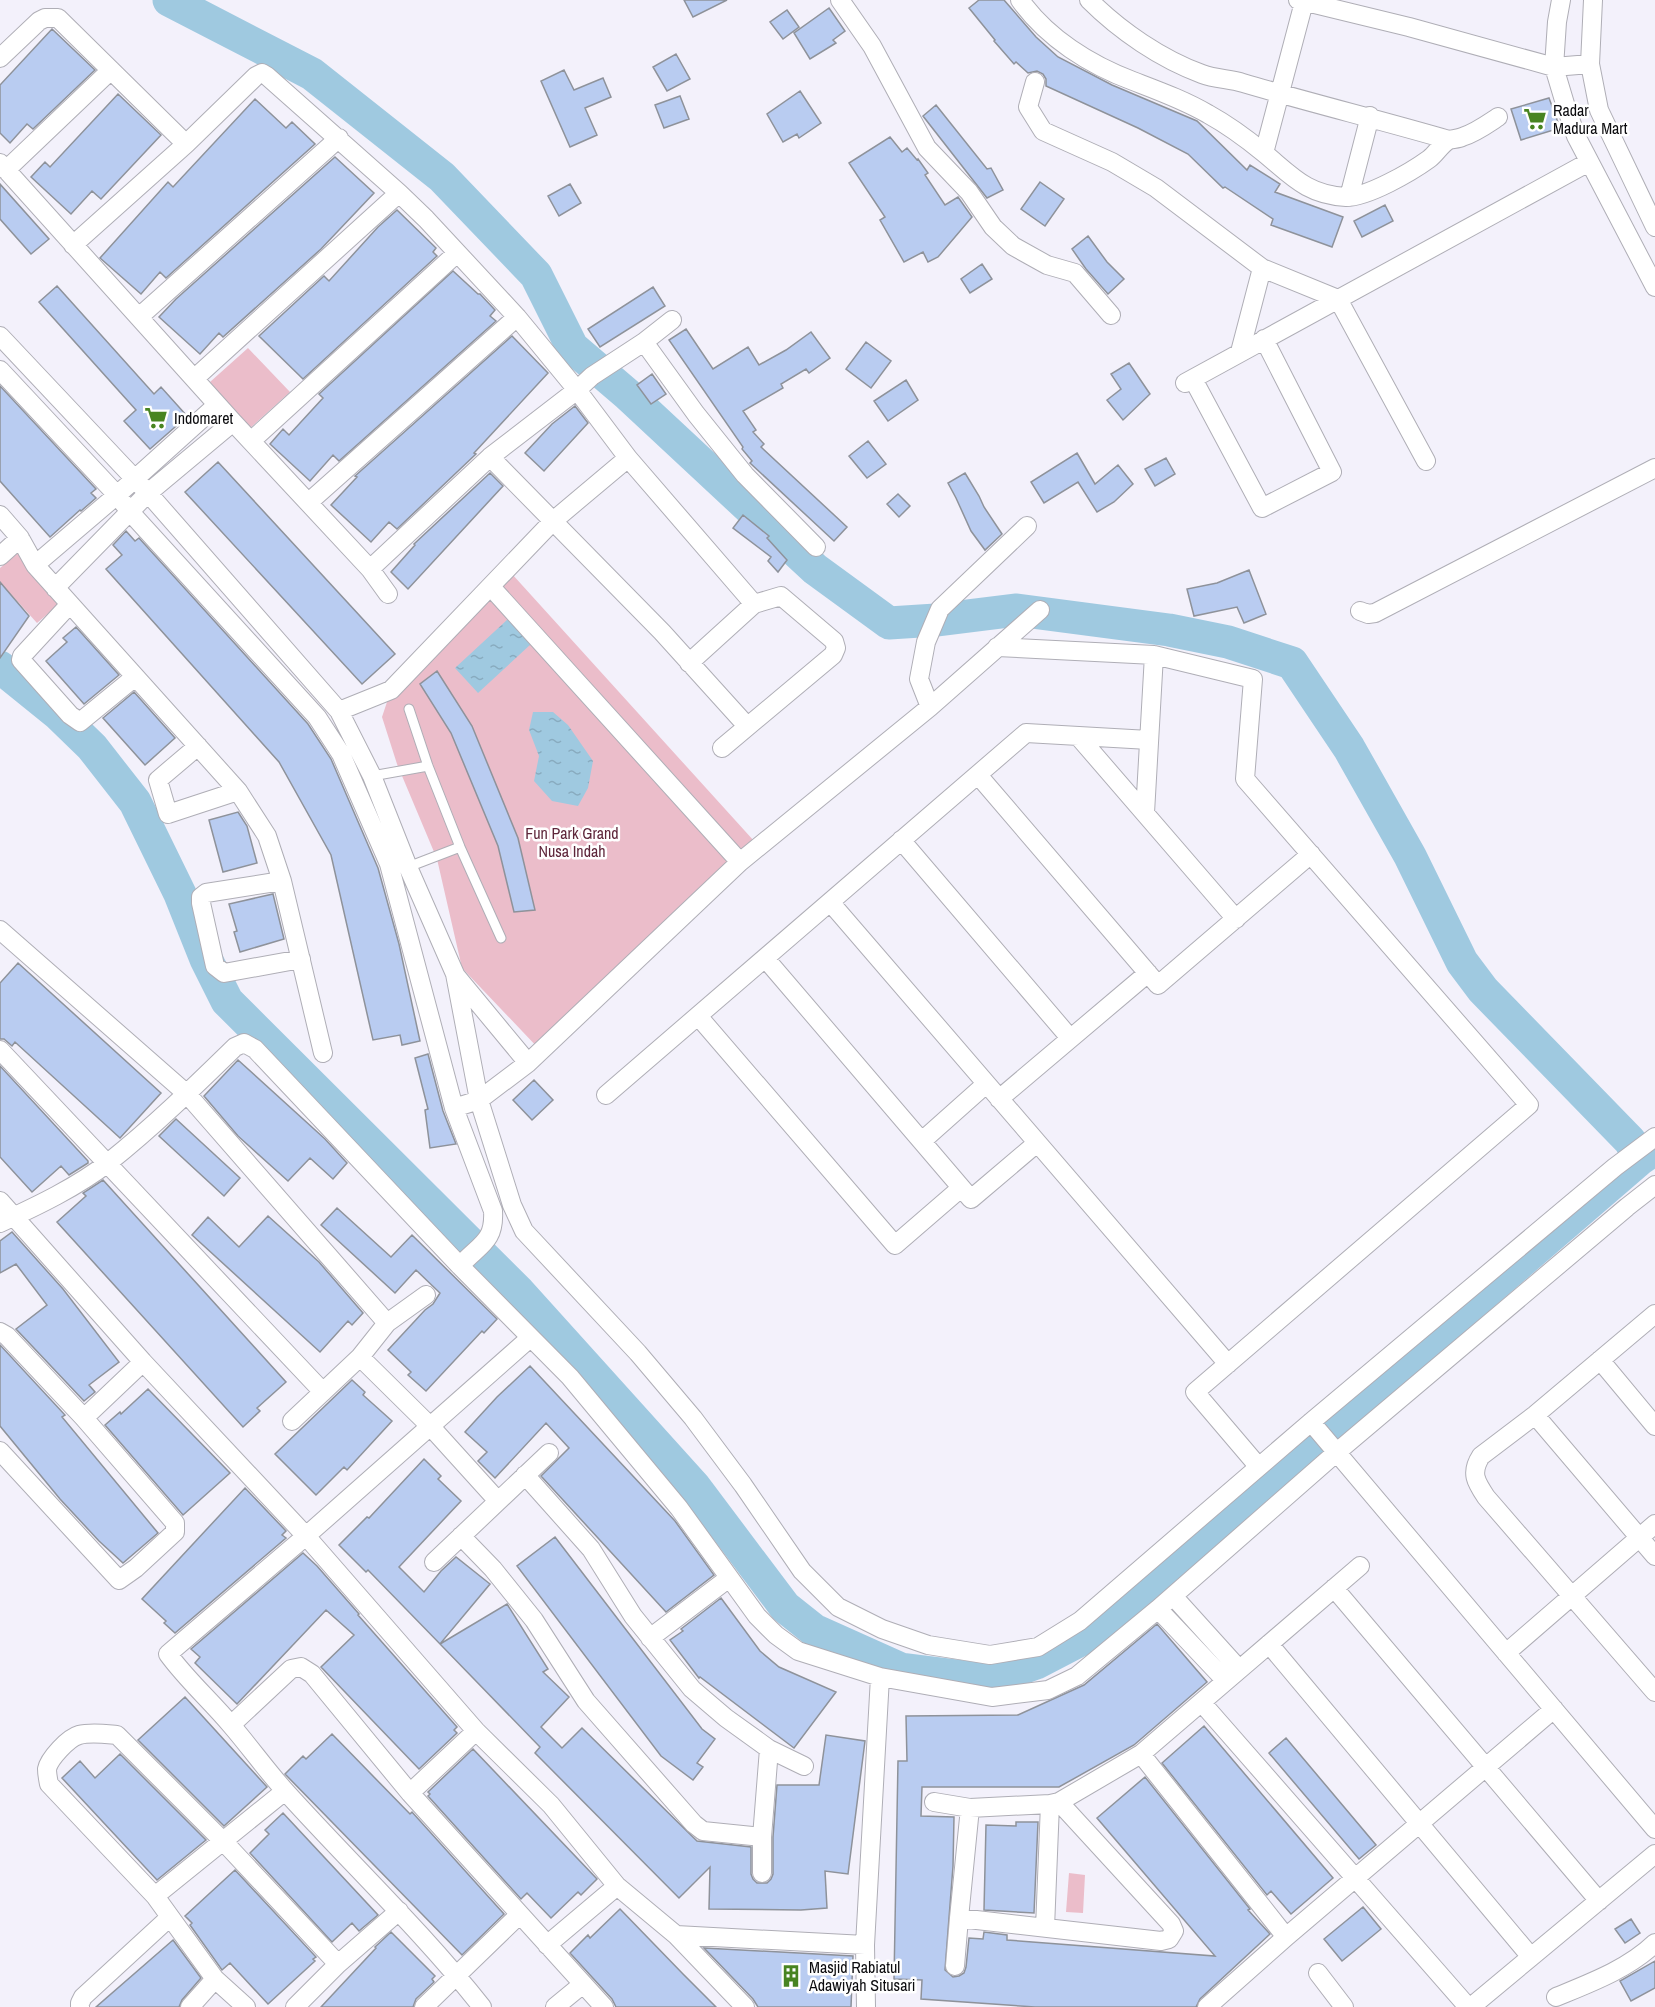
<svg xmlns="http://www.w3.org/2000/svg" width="1655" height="2007" font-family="'Archivo Narrow',sans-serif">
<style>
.green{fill:#ebbdca}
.water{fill:url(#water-ripples)}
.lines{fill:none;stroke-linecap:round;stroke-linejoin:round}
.river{stroke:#9fc9e0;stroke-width:33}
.building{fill:#b9ccf1;stroke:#8e929a;stroke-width:1.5}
.service-casing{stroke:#afaeb6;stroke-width:11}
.minor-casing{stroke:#afaeb6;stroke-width:20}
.service{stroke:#fff;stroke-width:9}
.minor{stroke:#fff;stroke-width:18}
.labels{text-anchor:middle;stroke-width:5;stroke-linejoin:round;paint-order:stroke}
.poi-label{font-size:16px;fill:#0b0b0e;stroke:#fff;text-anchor:start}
.park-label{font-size:16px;fill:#5e263a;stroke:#fff}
</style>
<defs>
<pattern id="water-ripples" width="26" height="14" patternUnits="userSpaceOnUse" patternTransform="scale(1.5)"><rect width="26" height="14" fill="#9fc9e0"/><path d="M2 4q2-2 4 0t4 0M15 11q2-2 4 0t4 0" fill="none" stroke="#88abbf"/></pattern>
</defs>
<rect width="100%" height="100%" fill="#f3f1fb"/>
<path class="green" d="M248 348 290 392 249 429 210 382Z
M19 552 63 601 37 623 0 582V568Z
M512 574 764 852 540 1050 462 968 437 859 397 764 382 717 391 690Z
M1069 1873 1085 1875 1083 1913 1066 1912Z"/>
<path class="water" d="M508 619 531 644 478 693 455 668Z
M533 712H553L568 725 593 761 588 788 578 806 552 801 534 781 539 756 529 730Z"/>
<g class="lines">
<path class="river" d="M169 0 312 74 442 177 536 275 572 347 627 394 815 569 889 623 936 620 1017 610 1169 630 1228 642 1292 663 1349 748 1410 856 1462 962 1483 990 1630 1141 1640 1159
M0 667 58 714 92 747 135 802 180 894 206 959 227 1001 519 1292 694 1486 785 1607 814 1630 901 1669 989 1680 1036 1663 1086 1637 1640 1159 1655 1149"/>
</g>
<path class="building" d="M684 0H727L693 17Z
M979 0H1004L1036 37 1058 57 1112 85 1197 121 1247 170 1250 165 1280 184 1275 192 1343 217 1332 247 1271 225 1273 219 1225 187 1223 188 1188 154 1138 128 1046 86V79L1043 74 1037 71 1028 73 1016 62 1014 64 994 41 995 40 969 8Z
M829 8 845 31 833 40 836 43 810 59 794 33Z
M787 10 799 27 783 39 770 22Z
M52 29 95 70 33 129 27 124 10 143 0 133V85Z
M676 54 690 79 667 91 653 67Z
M564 70 574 90 603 78 611 97 585 108 597 135 570 147 541 81Z
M800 91 821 123 799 138 797 134 783 142 767 114Z
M118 94 161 135 101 199 92 191 71 214 31 177 45 162 50 167Z
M680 96 689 119 664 128 655 105Z
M1549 98 1560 128 1521 140 1511 109Z
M255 99 286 128 292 122 315 144 166 278 160 272 141 294 100 258 168 182 173 187Z
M936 105 987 169 991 168 1003 190 987 198 923 116Z
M890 137 902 152 907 148 917 160 918 159 928 173 925 175 945 205 958 197 972 217 938 257 928 262 923 252 904 262 880 220 885 217 849 163Z
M335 157 374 193 321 249 223 337 219 333 200 354 159 317 176 299Z
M1040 182 1064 199 1045 226 1021 209Z
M0 184 49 239 31 254 0 219Z
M570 184 581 203 559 216 548 196Z
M1385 205 1393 221 1362 237 1354 221Z
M397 210 436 248 433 252 437 256 303 379 259 336 324 276 329 281 378 227Z
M1088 236 1107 262 1124 279 1108 294 1086 269 1072 249Z
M982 264 992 279 970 293 961 279Z
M453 271 478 294H480L495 310 490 316 496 321 339 461 333 455 310 481 270 444 283 429 289 435 323 398 319 394Z
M57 286 154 394 161 387 187 416 191 413 150 449 124 421 136 410 39 302Z
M653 287 665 306 600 347 588 329Z
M686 329 713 369 748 347 759 365 786 350 811 332 830 358 809 373 806 369 781 384 783 388 743 411 756 430 753 432 764 444 761 447 847 527 834 541 750 463 752 461 742 449 743 447 669 340Z
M512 336 548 373 474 453 476 454 397 529 389 522 371 542 331 505 357 477 355 476Z
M866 342 891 361 871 388 846 369Z
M1129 363 1150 394 1123 420 1107 400 1121 389 1111 374Z
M652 374 666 394 651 404 637 385Z
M906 380 918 400 888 421 874 401Z
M0 386 96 489 91 493 96 498 81 511 80 510 50 537 0 481Z
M575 406 588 423 544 471 525 453 552 424Z
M868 441 886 464 867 478 849 456Z
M1077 453 1095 484 1118 465 1133 484 1114 502 1097 512 1078 482 1044 503 1031 482Z
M1166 458 1175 474 1155 486 1145 469Z
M218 462 395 654 362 684 185 492Z
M490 473 503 486 408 589 391 572 415 545 414 544Z
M965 473 979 496 984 507 1002 534 985 550 971 531 956 498 948 483Z
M898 494 910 506 899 517 887 504Z
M743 515 769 536 767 538 787 560 778 572 768 561 771 557 733 528Z
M126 531 135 541 139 538 308 724 331 759 378 868 399 944 420 1041 402 1045 400 1035 373 1040 331 855 279 762 106 569 122 555 113 545Z
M1249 570 1266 614 1244 623 1237 607 1194 616 1187 589 1217 583Z
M0 582 29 616 0 658Z
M76 627 119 675 84 704 46 661 67 642 63 638Z
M437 671 472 726 518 838 535 910 514 912 498 846 451 733 420 684Z
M134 692 175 738 145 765 103 718Z
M238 812 247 826 257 863 223 872 209 820Z
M273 894 284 939 240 952 234 932 237 931 229 904Z
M18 963 161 1093 120 1138 15 1042 12 1046 4 1039H0V983Z
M428 1054 443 1111 456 1144 430 1148 425 1110 428 1109 415 1058Z
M238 1060 325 1139 347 1163 333 1179 310 1158 288 1181 238 1136 204 1096Z
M0 1066 88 1161V1163L69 1175 61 1166 32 1192 0 1157Z
M534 1080 553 1100 532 1120 513 1100Z
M176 1119 240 1178 224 1196 159 1136Z
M103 1180 286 1382 257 1408 260 1411 243 1427 57 1222 86 1196 83 1193Z
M337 1208 391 1257 412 1235 497 1319 484 1333 482 1331 426 1391 408 1375 411 1372 388 1350 425 1310 433 1304 440 1293 416 1270 395 1293 321 1225Z
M268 1216 319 1262 363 1313 352 1325 348 1321 320 1352 192 1235 208 1217 239 1247Z
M12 1232 63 1289 119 1362 89 1385 95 1392 84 1401 16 1329 47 1305 16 1264 0 1273V1241Z
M0 1345 65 1415 62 1417 158 1533 123 1563 99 1541 60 1499 0 1426Z
M530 1366 675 1521 714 1575 666 1612 541 1476 569 1448 546 1423 495 1478 478 1461 487 1452 465 1432 497 1397Z
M352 1380 365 1392 363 1395 392 1421 347 1470 344 1467 316 1495 275 1454Z
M148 1389 230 1473 183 1515 105 1425 120 1412 121 1414Z
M424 1459 441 1476 438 1479 461 1501 399 1567 424 1592 441 1571 456 1557 490 1584 440 1644 368 1570 366 1572 339 1545 367 1517 369 1518Z
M245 1488 286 1531 282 1535 286 1538 175 1633 164 1623 166 1621 142 1599Z
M555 1537 702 1729 715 1739 697 1763 703 1767 693 1780 661 1756 517 1566Z
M303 1553 317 1566 359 1614 358 1615 457 1727 454 1730 457 1733 419 1769 321 1667 354 1635 326 1610 237 1704 195 1663 200 1657 191 1649Z
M721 1598 760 1651 779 1667 836 1692 794 1748 700 1677 699 1678 670 1640 683 1631 681 1629Z
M507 1604 548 1669 543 1672 569 1697 541 1727 562 1748 582 1728 697 1841 751 1847V1874L753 1879 757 1883H767L771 1879 773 1874V1837L777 1785H819L826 1735 865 1741 848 1874 825 1871 827 1908 801 1910 709 1909 710 1867 679 1898 535 1753 540 1747 440 1644Z
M1157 1624 1207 1682 1134 1745 1059 1787H922L921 1816 954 1817 953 1866 945 1970 953 1977 959 1976 964 1973 966 1967 969 1938 983 1939 984 1932 1007 1935V1940L1215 1956 1097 1818 1145 1777 1250 1909 1248 1910 1270 1934 1200 1999 1196 2007H1035L921 1999 922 1980 894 1979 898 1761H907L906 1716 1018 1715 1084 1685Z
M185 1697 267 1787 224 1826 138 1740Z
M1204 1726 1333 1878 1291 1914 1271 1891 1267 1895 1162 1763Z
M332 1734 410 1814 412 1812 504 1914 462 1955 285 1774 303 1756 306 1759Z
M1286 1738 1376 1845 1359 1859 1269 1753Z
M473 1749 597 1879 581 1895 578 1892 551 1918 527 1893 521 1899 428 1796 430 1794 428 1792Z
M120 1754 206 1840 157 1880 62 1778 80 1761 95 1778Z
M283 1813 378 1915 359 1931 352 1923 332 1942 250 1853 269 1834 265 1830Z
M1016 1822H1038L1034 1913 984 1910 986 1825 1016 1826Z
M235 1870 316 1957 313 1959 315 1961 268 2004 230 1963 222 1970 190 1925 192 1923 185 1916Z
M1363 1907 1381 1929 1342 1961 1324 1939Z
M620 1909 683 1974 716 2007H616L612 1999 570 1953 588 1935 590 1938Z
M1631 1919 1640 1933 1625 1943 1615 1929Z
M391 1932 435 1976 432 1979 434 1982 416 1999 413 2007H321L376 1948 375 1947Z
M173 1940 201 1978 182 2000 179 2007H96Z
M704 1948 853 1956 851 2007H758L753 1999Z
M1655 1961V1988L1631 2001 1620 1981Z"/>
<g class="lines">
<g class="service-casing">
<path id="service" d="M409 709 428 766 460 847 501 938
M372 776 428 766
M408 867 460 847"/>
</g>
<g class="minor-casing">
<path id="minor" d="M840 0 872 46 927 148 969 192 993 227 1013 246 1047 265 1075 273 1111 315
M1020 0C1047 38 1090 65 1133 81 1159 91 1184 100 1208 114 1228 125 1247 139 1264 153 1292 176 1307 195 1346 197 1368 197 1411 172 1429 159 1436 154 1441 144 1449 140 1452 139 1458 139 1462 137 1475 133 1486 125 1498 117
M1089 0C1120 31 1161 59 1202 74 1215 79 1230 79 1243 83 1311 103 1380 120 1449 140
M1298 0 1409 27 1554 67 1590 64
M1561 0 1557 22 1554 67 1566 107 1576 136 1655 287
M1593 0 1590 64 1599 110 1655 227
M0 58 39 21 45 18H58L186 144 256 76 262 73 267 76 399 193 426 219 517 317 577 390 628 458 754 604 781 596 834 641 836 648 833 655 722 748
M1035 82 1028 107 1043 131 1112 162 1156 188 1262 268 1338 299 1426 461
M1264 153 1304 2
M0 163 233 422 370 569 388 594
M6 170 111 70
M1349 197 1370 116
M73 245 186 144
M139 317 339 138
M0 336 148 493 339 711 372 776 408 867 455 974 479 1100 512 1205 524 1231 638 1353 693 1418 743 1485 802 1571 838 1607 882 1629 928 1645 990 1655 1038 1647 1080 1621 1311 1422 1615 1167 1655 1137
M644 342 696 414 745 475 816 547
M1240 352 1262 268
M0 370 117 495 131 513 317 717 341 754 389 864 454 1108 493 1211C495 1243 478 1245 460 1266L570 1377 679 1508 757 1616 776 1635 798 1651 880 1677 992 1697 1048 1690 1077 1676 1158 1609 1337 1452 1627 1207 1655 1185
M195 378 399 193
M1193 379 1262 508 1332 472 1264 339
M1185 383 1589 162
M251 441 457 253
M490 457 662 632 747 726
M309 502 517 317
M0 515 20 538 35 565 238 791 267 836 282 881 323 1053
M0 556 20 538
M35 565 117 495 217 405
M370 569 490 457 577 390 592 376 644 342 672 320
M491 587 740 862
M55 588 148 493 233 422
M70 604 22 656 21 660 70 715 80 722 135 677
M1360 611 1368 614 1375 613 1655 468
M997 647 1154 655 1253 679 1245 779 1529 1105 1195 1392 1258 1466
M689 663 754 604
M930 707 919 679 926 642 940 609 1027 526
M339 711 391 690 553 521 628 458
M1078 736 1236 919
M198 746 158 780 168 814 238 791
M978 775 1158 985 1311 854
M1145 813 1154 655
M901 840 1070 1038
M282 881 206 893 201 897V903L215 966 224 973 301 959
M830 902 1228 1364
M0 930 187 1094 387 1323
M765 958 971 1199 1037 1143
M456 976 528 1063
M698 1016 895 1245 961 1188
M0 1050 323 1392
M606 1095 1026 733 1149 740
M999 1099 1148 973
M454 1108 479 1100 528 1063 740 862 930 707 1040 610
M922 1141 986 1084
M0 1201 143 1362 306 1536 476 1731 551 1805 617 1886 676 1935 745 2007
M0 1223C37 1206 77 1187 109 1162 153 1127 194 1087 235 1047L244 1043 255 1049 460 1266
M1655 1314 1535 1415 1481 1456C1470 1473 1476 1482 1486 1497L1655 1692
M0 1332 7 1336 84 1418 175 1523V1532L136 1568 119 1580 0 1451
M360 1357 431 1427 498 1501
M1600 1360 1655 1426
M1535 1415 1655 1556
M84 1418 143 1362
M292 1421 360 1357 387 1323 426 1295
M1311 1422 1655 1829
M525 1475 591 1549 633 1616 692 1689 726 1718 769 1749 804 1766
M461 1536 493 1569 534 1620 586 1701 694 1824 703 1831 762 1837
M434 1562 549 1453
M1334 1588 1599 1901
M1173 1596 1239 1669
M1158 1609 1226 1681
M650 1638 729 1578
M1269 1644 1531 1957 1655 1854
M1506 1653 1655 1524
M1202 1703 1468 2007
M231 1725 291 1669 301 1667 312 1674 410 1793 604 2007
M1141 1754 1286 1937
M410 1793 476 1731
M934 1802 970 1808 1050 1804 1059 1802 1141 1754 1360 1566
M970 1808 959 1918 1161 1941 1169 1939 1174 1931 1171 1924 1059 1802
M762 1873V1837L769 1749
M155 1896 285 1791
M1045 1928 1050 1804
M676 1935 865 1945
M547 1945 617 1886
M955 1966 959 1918
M1318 1973 1344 2007
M1556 1997C1590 1983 1628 1969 1655 1943
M80 2007V2003L83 1997 170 1917
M190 2007 215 1979
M246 2007 215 1979 155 1896 49 1784C48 1779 47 1774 47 1769 49 1759 68 1738 79 1735 91 1732 105 1734 117 1735L223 1841 338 1964
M295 2007 338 1964 399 1911
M424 2007 519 1915
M482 2007C422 1931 351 1864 286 1792 267 1771 250 1747 231 1725 211 1701 187 1680 168 1654L306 1536 530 1338
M555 2007 583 1984
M866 2007 865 1945 880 1677
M1207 2007 1286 1937 1554 1709
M1471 2007 1531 1957"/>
</g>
<use href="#service" class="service"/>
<use href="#minor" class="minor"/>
</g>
<defs>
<g id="supermarket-bare" transform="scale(1.8)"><path d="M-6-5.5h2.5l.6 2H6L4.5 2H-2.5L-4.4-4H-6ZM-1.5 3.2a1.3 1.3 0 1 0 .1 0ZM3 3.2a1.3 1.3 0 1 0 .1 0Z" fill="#488421" stroke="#fff" stroke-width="2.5" paint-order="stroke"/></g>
<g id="building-bare" transform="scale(1.8)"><path d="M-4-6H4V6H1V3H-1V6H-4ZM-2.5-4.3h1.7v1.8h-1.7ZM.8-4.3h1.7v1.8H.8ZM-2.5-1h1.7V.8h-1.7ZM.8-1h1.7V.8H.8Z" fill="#488421" stroke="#fff" stroke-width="2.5" paint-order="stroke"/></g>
</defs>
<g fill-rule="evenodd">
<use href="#supermarket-bare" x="1535" y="119"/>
<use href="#supermarket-bare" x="156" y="418"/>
<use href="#building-bare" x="791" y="1976"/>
</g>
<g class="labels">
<g class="poi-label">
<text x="1553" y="116">Radar<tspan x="1553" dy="18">Madura Mart</tspan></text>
<text x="174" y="424">Indomaret</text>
<text x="809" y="1973">Masjid Rabiatul<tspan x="809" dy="18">Adawiyah Situsari</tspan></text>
</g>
<g class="park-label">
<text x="572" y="839">Fun Park Grand<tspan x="572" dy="18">Nusa Indah</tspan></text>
</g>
</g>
</svg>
